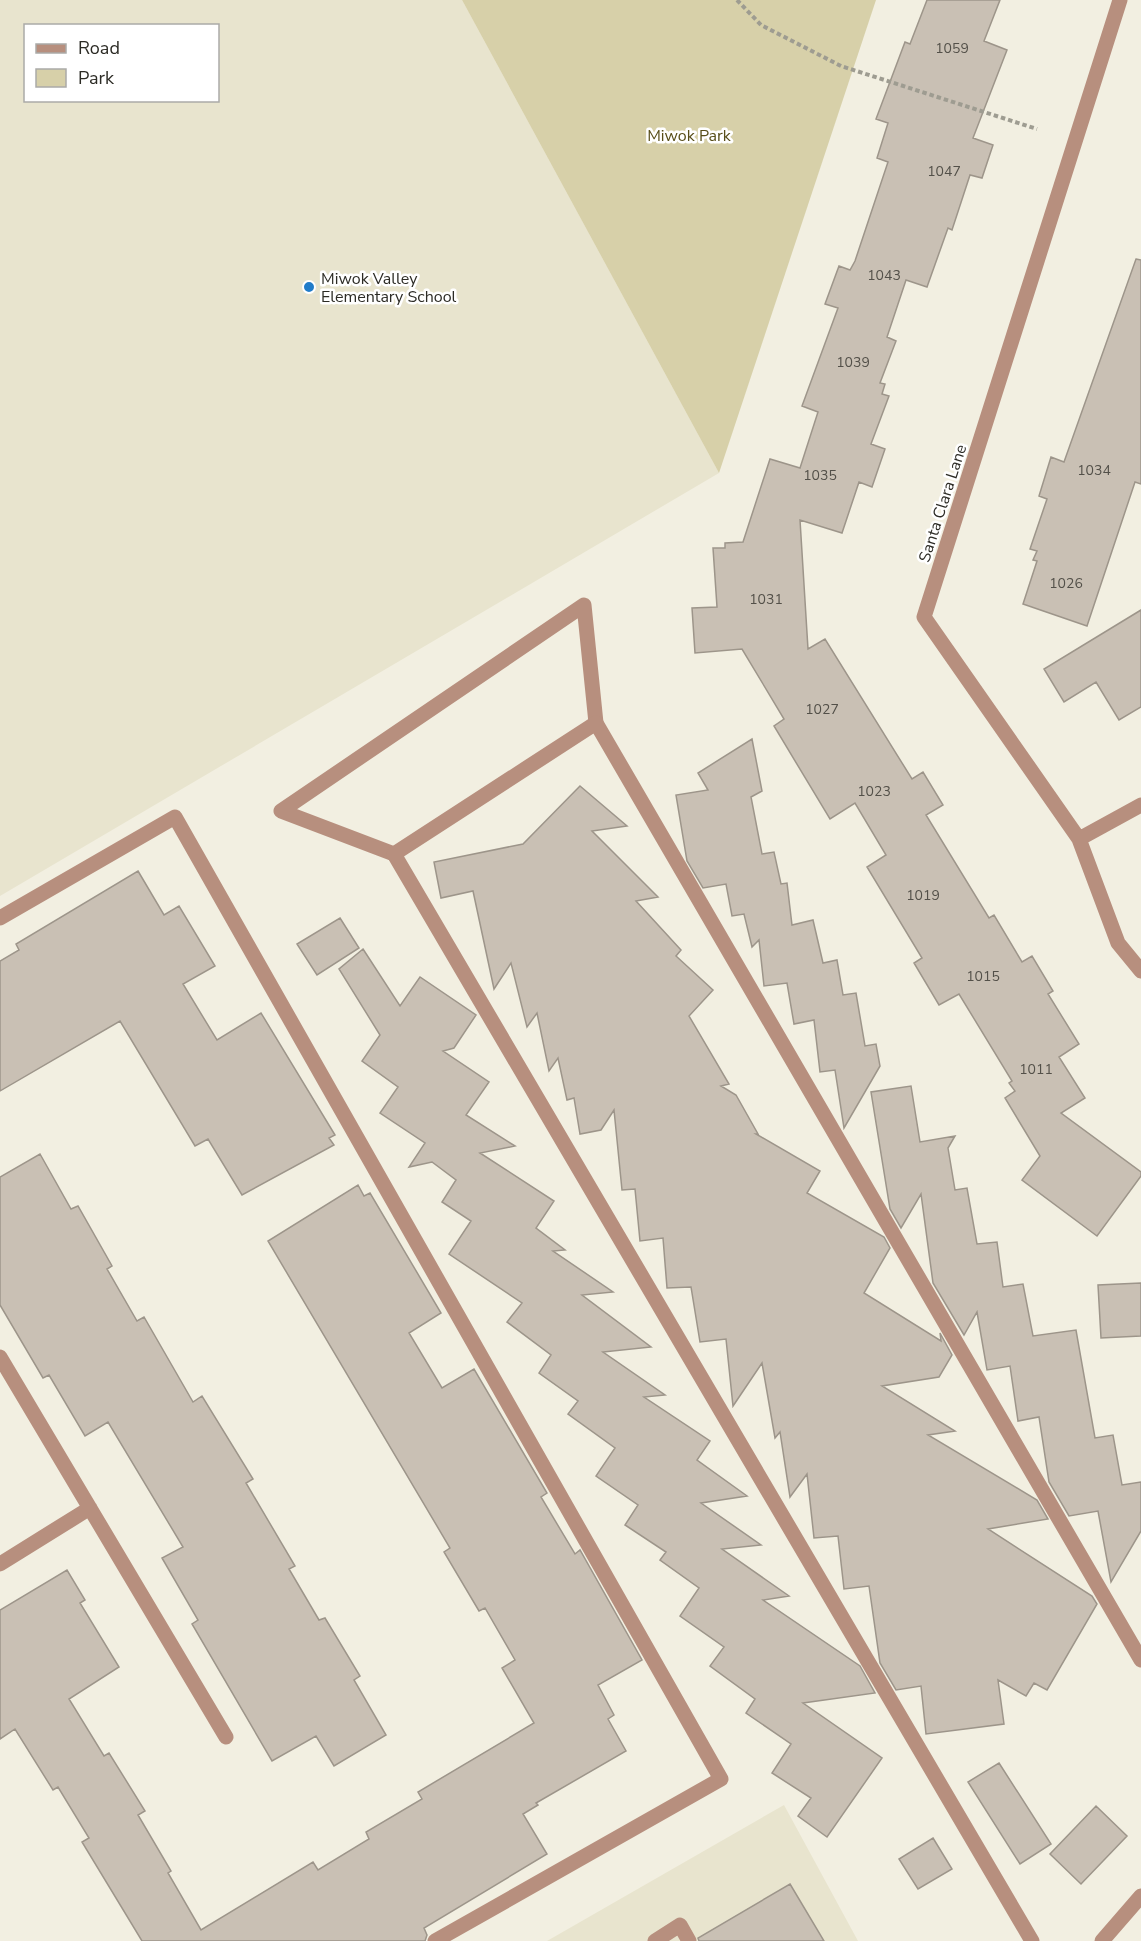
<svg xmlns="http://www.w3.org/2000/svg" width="1141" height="1941" font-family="'Nunito Sans',sans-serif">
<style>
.built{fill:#e8e4ce;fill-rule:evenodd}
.green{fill:#d7d0a9}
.building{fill:#c9c0b4;stroke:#9d958a;stroke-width:1.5}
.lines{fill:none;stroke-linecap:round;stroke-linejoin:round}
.path{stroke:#9e9c91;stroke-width:4;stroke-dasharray:4.5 3;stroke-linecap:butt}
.service{stroke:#b78f7e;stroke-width:15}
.minor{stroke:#b78f7e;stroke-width:15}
.poi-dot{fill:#217cc9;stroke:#fff;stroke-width:2}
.labels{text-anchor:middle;stroke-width:5;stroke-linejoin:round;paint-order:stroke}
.number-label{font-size:14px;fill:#535049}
.park-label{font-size:16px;fill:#574d18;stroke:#fff}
.poi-label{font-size:16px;fill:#2c2b25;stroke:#fff;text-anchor:start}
.street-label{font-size:16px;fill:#2c2b25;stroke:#fff}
</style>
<rect width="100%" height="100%" fill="#f2efe1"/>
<path class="built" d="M0 0H462L719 473 0 896ZM26 26H218V100H26Z
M784 1805 858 1941H547Z"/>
<path class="green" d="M462 0H876L719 473Z"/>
<path class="building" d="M927 0H1000L984 41 1007 50 973 138 993 145 982 178 970 175 952 230 948 228 927 287 906 280 887 337 896 341 880 383 885 384 882 394 889 396 871 444 885 449 872 487 859 482 842 533 800 520 808 649 825 639 912 779 923 772 943 805 926 815 989 918 994 915 1022 962 1032 956 1053 991 1048 994 1079 1044 1059 1057 1085 1098 1061 1113 1141 1172V1176L1097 1236 1022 1180 1040 1156 1005 1098 1015 1091 1009 1083 1012 1081 959 994 939 1005 914 963 922 958 867 867 886 855 855 803 830 819 774 726 784 719 742 649 695 653 692 608 717 607 713 548H725V543L743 542 770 459 800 468 818 412 802 406 838 308 825 304 839 266 850 270 855 261 888 162 877 158 888 123 876 119 905 42 910 44Z
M1136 259 1141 260V484L1135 482 1087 626 1023 604 1037 561 1033 560 1037 551 1030 549 1047 499 1039 496 1051 457 1064 462Z
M1141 610V707L1119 720 1096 682 1064 702 1044 669Z
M752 739 762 791 751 797 762 854 774 852 781 884 787 883 792 925 813 920 823 963 837 960 843 995 856 993 865 1046 876 1044 880 1066 844 1128 835 1070 820 1072 814 1020 794 1024 787 983 764 986 759 940 752 947 744 914 732 916 726 884 703 888 687 861 676 795 708 790 698 773Z
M580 786 627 826 592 831 658 897 636 901 681 950 676 956 713 990 689 1016 729 1084 721 1086 736 1095 758 1134H756L820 1171 807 1193 884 1237 890 1248 864 1293 941 1341 940 1333 952 1355 939 1377 882 1386 955 1431 928 1435 1037 1500 1048 1519 988 1529 1092 1596 1097 1604 1047 1690 1034 1683 1026 1696 998 1680 1004 1724 926 1734 921 1686 896 1690 880 1663 869 1586 844 1589 838 1536 814 1538 807 1474 790 1497 780 1432 775 1438 762 1363 733 1406 726 1339 700 1342 691 1287 667 1288 663 1238 640 1241 635 1189 622 1190 614 1110 601 1130 580 1134 574 1098 567 1100 558 1058 549 1071 537 1013 527 1027 511 963 494 989 473 891 441 898 434 862 523 844Z
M138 871 164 915 179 906 215 966 183 984 217 1040 261 1013 335 1135 329 1138 334 1145 242 1195 208 1139 195 1146 120 1021 0 1091V961L19 950 16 944Z
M340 918 359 948 317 975 297 944Z
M363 949 400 1006 420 977 476 1015 454 1048 443 1051 489 1082 466 1115 515 1146 480 1153 554 1201 536 1228 565 1250 553 1251 613 1292 582 1295 651 1347 603 1352 665 1395 644 1397 710 1441 697 1460 747 1496 701 1503 761 1545 722 1549 789 1596 763 1600 860 1666 875 1693 803 1703 882 1758 827 1837 798 1816 811 1798 772 1773 791 1744 746 1713 755 1699 710 1666 724 1647 680 1616 699 1588 660 1560 666 1552 625 1525 638 1505 596 1476 615 1448 568 1414 578 1401 539 1373 551 1355 507 1322 522 1303 449 1254 471 1221 442 1202 456 1180 432 1162 409 1167 425 1143 380 1113 398 1087 362 1061 380 1035 339 969Z
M911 1086 920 1142 955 1136 948 1148 955 1190 967 1188 977 1244 997 1242 1003 1287 1023 1284 1033 1336 1076 1330 1095 1438 1113 1435 1122 1485 1141 1482V1531L1111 1582 1098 1511 1069 1516 1049 1482 1039 1417 1018 1421 1010 1366 987 1370 977 1312 964 1335 933 1283 921 1194 901 1228 890 1209 871 1092Z
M40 1154 71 1209 78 1206 112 1266 107 1269 137 1321 144 1317 193 1402 202 1396 253 1479 246 1483 295 1566 289 1569 319 1620 325 1618 360 1676 354 1680 386 1735 334 1766 316 1736 272 1761 192 1624 198 1620 162 1558 183 1547 108 1422 85 1436 49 1375 43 1378 0 1305V1177Z
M358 1185 364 1196 370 1193 441 1313 409 1333 442 1388 474 1369 547 1493 541 1497 575 1554 580 1550 642 1660 598 1685 614 1715 608 1719 626 1751 536 1803 538 1805 523 1814 547 1854 424 1928 427 1935 425 1941H142L82 1842 89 1838 58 1787 53 1790 15 1729 0 1739V1610L67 1570 85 1600 80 1603 119 1667 69 1699 104 1756 109 1753 145 1811 138 1815 171 1871 168 1873 201 1930 313 1862 318 1870 369 1839 366 1832 422 1799 418 1792 534 1723 502 1668 515 1660 485 1608 479 1611 444 1552 450 1548 268 1241Z
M1141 1283V1336L1101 1338 1098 1285Z
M999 1763 1051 1844 1020 1864 968 1782Z
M1096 1806 1127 1836 1081 1884 1050 1854Z
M933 1838 952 1869 918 1889 899 1859Z
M790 1884 824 1941H699L698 1938Z"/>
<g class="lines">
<path class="path" d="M737 0 761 25 841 66 1037 129"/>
<path class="service" d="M394 854 281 811 584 605 596 723
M0 918 175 817 721 1779 435 1941
M0 1357 226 1737
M0 1564 90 1508
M655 1941 680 1925 689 1941"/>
<path class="minor" d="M1120 0 924 617 1079 839 1118 943 1141 971
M1079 839 1141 805
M1032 1941 394 854 596 723 1141 1660
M1102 1941 1141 1896"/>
</g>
<circle class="poi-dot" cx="309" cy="287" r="6"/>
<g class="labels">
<g class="number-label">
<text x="952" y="53">1059</text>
<text x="944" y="176">1047</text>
<text x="884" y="280">1043</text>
<text x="853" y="367">1039</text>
<text x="1094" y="475">1034</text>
<text x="820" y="480">1035</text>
<text x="1066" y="588">1026</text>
<text x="766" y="604">1031</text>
<text x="822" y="714">1027</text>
<text x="874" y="796">1023</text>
<text x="923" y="900">1019</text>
<text x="983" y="981">1015</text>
<text x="1036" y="1074">1011</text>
</g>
<g class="park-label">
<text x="689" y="141">Miwok Park</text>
</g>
<g class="poi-label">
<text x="321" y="284">Miwok Valley<tspan x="321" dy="18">Elementary School</tspan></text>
</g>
<g class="street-label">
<text transform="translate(942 503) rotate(-72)" y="6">Santa Clara Lane</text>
</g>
</g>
<rect x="24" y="24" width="195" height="78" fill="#ffffff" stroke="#abaaa8" stroke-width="1.5"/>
<rect x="36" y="44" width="30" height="9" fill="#b78f7e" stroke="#abaaa8" stroke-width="1.5"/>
<text x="78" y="54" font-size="18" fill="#2c2b25">Road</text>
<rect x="36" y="69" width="30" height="18" fill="#d7d0a9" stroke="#abaaa8" stroke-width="1.5"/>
<text x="78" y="84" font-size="18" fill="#2c2b25">Park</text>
</svg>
